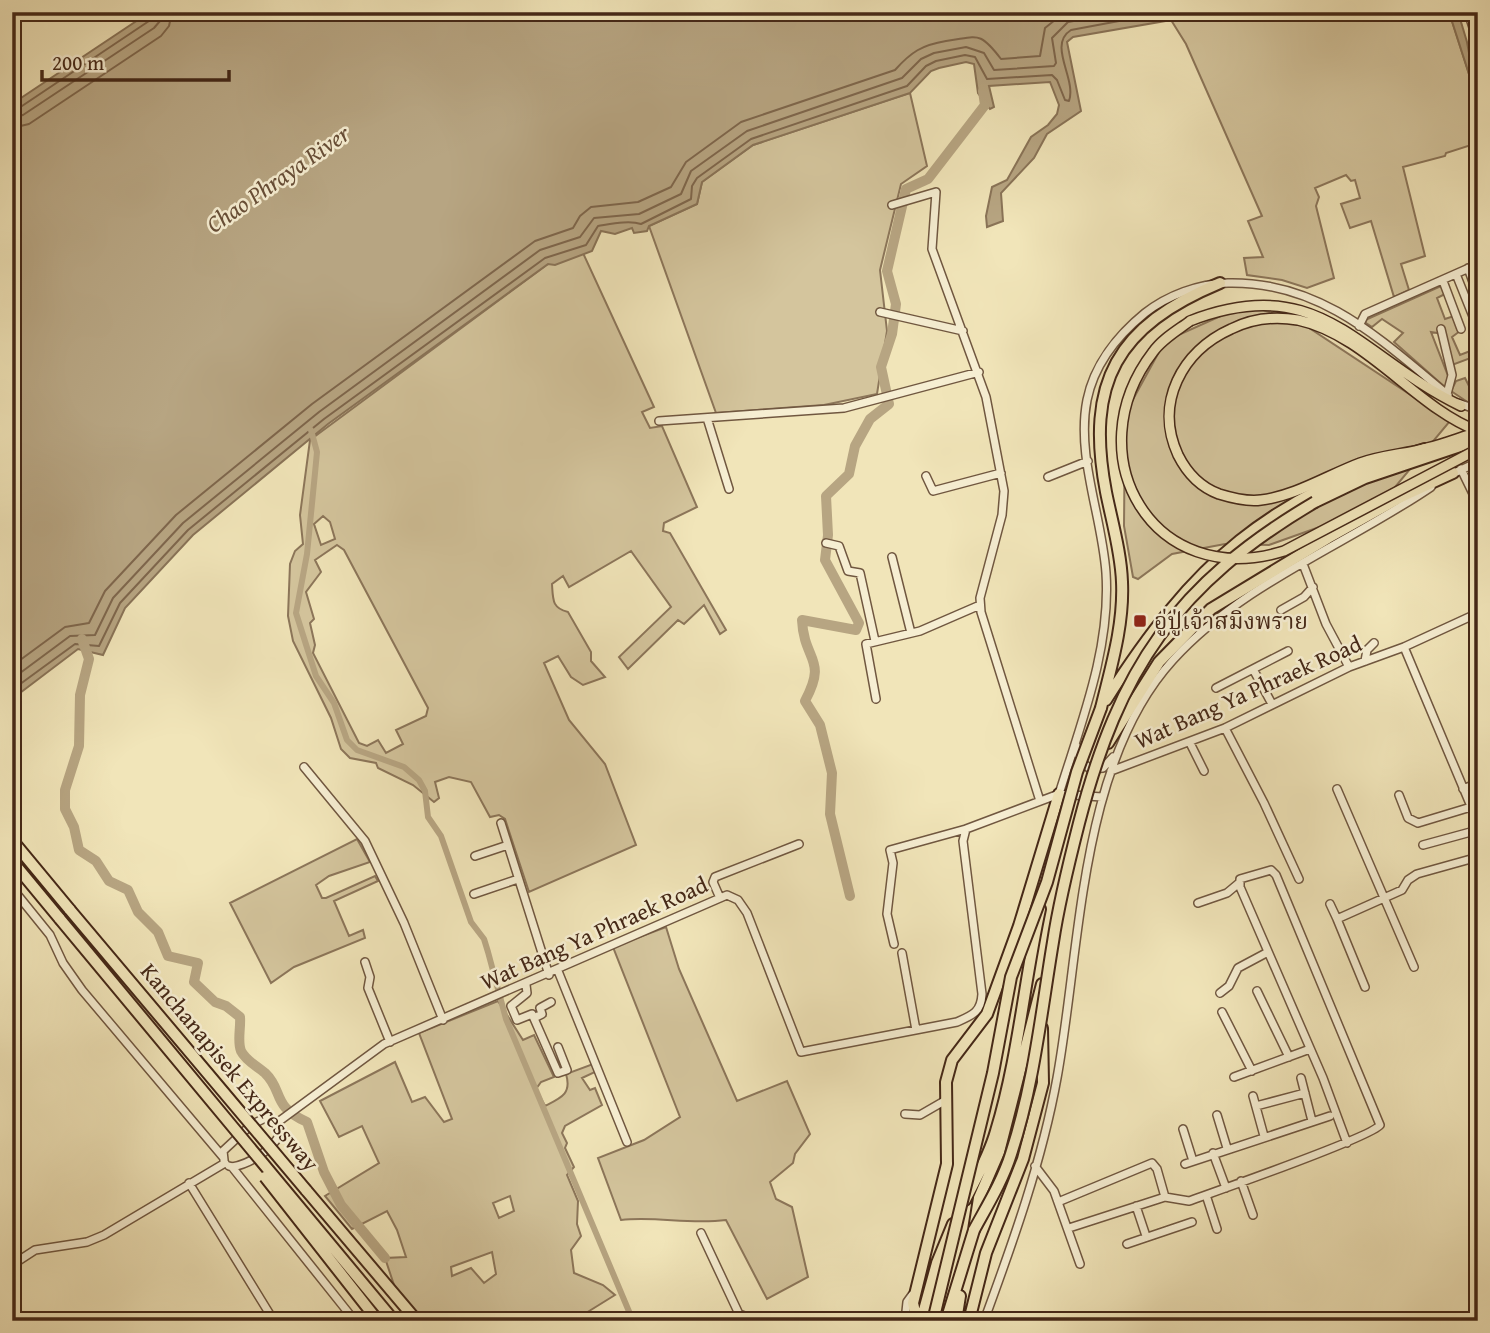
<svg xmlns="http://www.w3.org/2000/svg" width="1490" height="1333" font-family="'Gentium Book Plus','Noto Serif Thai',serif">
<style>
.green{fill:#d4c59d;stroke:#8c765a;stroke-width:2;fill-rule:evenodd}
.water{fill:#b7a582;stroke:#897357;stroke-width:2}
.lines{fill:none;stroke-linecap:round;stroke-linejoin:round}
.shore{stroke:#7e664c;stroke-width:2}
.canal{stroke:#b7a582;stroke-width:6}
.river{stroke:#b7a582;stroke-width:10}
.minor-casing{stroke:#705740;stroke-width:10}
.major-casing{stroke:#452817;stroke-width:12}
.highway-casing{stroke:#452817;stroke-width:14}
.minor{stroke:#f6eed2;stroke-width:7}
.major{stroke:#f1e5b9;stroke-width:9}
.highway{stroke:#f1e5b9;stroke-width:10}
.major-bridge-casing{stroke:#452817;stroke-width:12;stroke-linecap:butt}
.highway-bridge-casing{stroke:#452817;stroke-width:14;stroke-linecap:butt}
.major-bridge{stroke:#f1e5b9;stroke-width:9}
.highway-bridge{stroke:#f1e5b9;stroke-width:10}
.poi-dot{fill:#8f2418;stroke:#f6eed2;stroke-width:2.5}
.labels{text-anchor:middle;stroke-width:5;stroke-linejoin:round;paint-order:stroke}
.poi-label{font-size:23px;fill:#452817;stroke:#f6eed2;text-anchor:start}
.street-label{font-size:23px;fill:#452817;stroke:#f6eed2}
.water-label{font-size:24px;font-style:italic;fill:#674e37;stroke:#f6eed2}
</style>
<rect width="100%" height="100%" fill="#f1e5b9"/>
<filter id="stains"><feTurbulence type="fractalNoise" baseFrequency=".00286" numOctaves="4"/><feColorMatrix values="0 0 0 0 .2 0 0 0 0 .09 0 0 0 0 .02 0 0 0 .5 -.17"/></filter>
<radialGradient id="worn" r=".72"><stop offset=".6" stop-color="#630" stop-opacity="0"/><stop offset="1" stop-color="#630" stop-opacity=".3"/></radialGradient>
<path class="green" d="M1175 12H1449L1478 102V146L1474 144 1446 153 1445 156 1403 167 1425 256 1401 264 1409 290 1394 297 1371 221 1350 228 1341 204 1360 198 1355 180 1351 181 1346 175 1315 188 1319 197 1316 206 1334 278 1307 288 1282 280 1247 275 1244 258 1263 257 1248 221 1262 216 1186 44 1171 20Z
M910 93 927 166 901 184 880 270 887 331 877 394 824 405 716 413 649 226 697 204 702 182 753 145Z
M583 253 654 407 642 412 650 428 662 426 697 507 664 523 663 531 670 533 726 630 720 634 704 605 684 624 678 620 628 669 619 657 671 607 631 551 569 587 563 576 552 584C553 600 552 608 568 612L591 652V661L605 677 583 685 571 677 558 656 544 663 569 720 605 764 636 845 529 892 505 819 499 815 490 817 471 782 449 777 435 782 439 798 434 802 413 785 378 768 376 763 350 758 341 749 331 718 293 641 288 616 290 564 295 551 303 544 300 515 310 440 548 264ZM323 516 330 522 335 539 321 545 314 524ZM337 545 344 550 428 708 426 716 396 730 403 744 386 753 378 740 367 746 359 743 313 653 315 645 310 623 314 619 306 592 321 572 315 560Z
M1441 286 1445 294 1437 298 1445 319 1454 316 1460 331 1452 337 1460 355 1478 348V360L1473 357 1452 365 1443 334 1431 332 1450 381 1446 388 1394 342 1403 333 1382 319 1372 327 1363 321Z
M1245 305 1297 320 1450 421 1391 492 1328 524 1269 545 1225 544 1172 554 1138 579 1133 577 1124 526 1125 414 1165 341Z
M1465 378 1472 392 1478 390V402L1469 403 1451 391 1456 381Z
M357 839 370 862 329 876 316 885 322 898H326L375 876 378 881 334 901 349 936 363 930 365 938 294 967 271 983 230 903Z
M666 927 679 969 737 1101 787 1081 810 1134 795 1154 793 1163 770 1182 776 1199 792 1207 808 1277 767 1299 726 1220C690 1225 657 1216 621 1220L598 1158 644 1140 680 1117 613 947Z
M498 1001 523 1040 534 1035 554 1077 541 1082 536 1089 545 1106C561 1098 572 1094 566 1074L593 1064 595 1072 582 1078 590 1090 595 1088 602 1105 565 1126 562 1133 567 1143 565 1148 574 1167 567 1175 578 1201 577 1224 581 1236 571 1250 574 1273 603 1285 615 1295 573 1321H406L385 1258 406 1257 397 1230 387 1211 352 1229 325 1196 379 1163 362 1126 339 1137 320 1101 395 1062 412 1102 425 1097 444 1122 452 1119 419 1033ZM510 1196 514 1211 499 1218 493 1203ZM492 1252 496 1274 484 1283 471 1268 452 1276 451 1267Z"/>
<path class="water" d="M150 12H1175L1171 20 1073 37 1067 42 1081 111 1047 134 1034 158 1001 193 1003 221 987 227 986 216 992 187 1007 180 1031 137 1048 125 1057 114 1059 105 1050 82 989 86 994 107 990 109 978 93 974 64 966 62 939 68 931 71 910 93 753 145 702 182 697 204 649 226 647 231 634 233 632 228 615 234 601 231 592 251 555 265 548 264 328 424 193 535 125 608 103 655 78 649 12 699V104Z
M1449 12H1458L1467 42 1478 102Z"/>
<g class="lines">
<path class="shore" d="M12 109 19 108 149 21 152 12
M12 118 23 115 154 28 160 21 161 12
M12 128 29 124 161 36 169 26 172 12
M12 666 65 627 89 623 105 591 176 515 312 404 535 241 573 228 580 216 591 207 638 202 671 187 686 162 741 122 895 70C911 52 922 45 946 41 978 37 979 30 1001 59L1040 56 1045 28 1065 12
M12 679 70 636 95 635 113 598 183 523 319 412 540 250 580 237 594 218 639 214 681 194 691 171 747 131 902 78 921 59 934 53 966 47 984 53 994 70 1054 66 1056 63 1052 38 1068 22 1126 12
M12 690 75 644 99 646 120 603 188 530 324 419 545 258 586 245 598 226C611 224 629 220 641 224L691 199 692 186 697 178 751 139 907 86 926 66 936 61 965 55 975 57 987 79 1052 75 1057 80 1065 100 1069 101C1077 79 1047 45 1071 30L1167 12"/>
<path class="canal" d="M311 430 317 452 315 473 307 554 296 613 316 676 334 703 347 740 357 750 404 767 419 780 425 791 428 817 441 836 471 922 484 939 488 952 506 1019 633 1321"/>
<path class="river" d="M82 639 89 659 80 695 79 746 65 790V809L74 827 79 850 96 861 109 881 128 890 138 912 158 932 168 956 198 963 194 982 215 1002 226 1006 240 1017C241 1028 237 1041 241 1051 246 1061 257 1066 265 1073 284 1091 271 1106 307 1122L324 1172 341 1205 385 1258
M850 896 830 814 832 773 820 725 805 701C828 658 804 662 802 620L856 630 859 623 825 560 828 535 826 496 849 474 855 446 870 419 889 404 881 367 892 334 896 304 887 271 906 189 928 179 985 105 983 91"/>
<g class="minor-casing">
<path id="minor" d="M1468 12 1478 43
M892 205 936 192 932 249 986 397 1004 491 1002 515 980 598 981 612 1040 801
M1473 230 1478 256
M1468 268 1478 296
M1456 274 1478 329
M1443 281 1461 329
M880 312 963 331
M1359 326 1365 314 1478 264
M1441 329 1452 375 1447 394
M1458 403 1478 410
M707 418 729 489
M659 421 844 408 979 372
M1461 469 1478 504
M1450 475 1478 462
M926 476 933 491 1001 473
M1048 477 1088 461
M826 543 839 546 848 571 860 573 875 641
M892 557 911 633
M1303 564 1326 624 1349 667
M1281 610 1304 597 1313 587
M1404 647 1478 823
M1365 661 1367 650 1374 643
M1253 669 1272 704
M1216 688 1288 651
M876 699 866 644 920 631 980 605
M1225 728 1264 803 1299 879
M1190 743 1204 771
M1076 745 1079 759 1090 769 1103 768 1113 757
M304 767 365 841 404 923 443 1020
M1111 771 1225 728 1349 667 1404 647 1478 613
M1337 789 1414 967
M1463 789 1478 783
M1059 794C1081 723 1111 648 1106 573 1102 516 1076 456 1087 400 1094 365 1118 335 1145 313 1168 295 1198 284 1228 283 1321 281 1381 340 1448 395
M1399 795 1408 818 1418 823 1471 807
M501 823 549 975
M1423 845 1478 830
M475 856 508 845
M12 888 50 935 63 963 82 990 223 1157
M474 894 518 879
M720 898 713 882 715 877 799 844
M1198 903 1227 893 1239 883
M1330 904 1337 919
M894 944 887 914 893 863 890 850 966 829
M902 953 916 1030
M365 962 370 977 368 988 390 1042
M558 971 627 1142
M526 985 527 993 511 1006 517 1020 532 1014 558 1073 567 1070 558 1047
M1365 987 1337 919 1402 890 1408 880 1417 874 1478 857
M1257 991 1289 1057
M1220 993 1229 986 1238 968 1268 952
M1222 1012 1252 1071
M534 1018 542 1014 540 1008 551 1002
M1234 1077 1310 1049
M1301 1078 1312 1121
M1253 1096 1264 1136
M1256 1106 1305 1093
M905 1114 920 1115 946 1100
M1217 1115 1227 1148
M278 1122 384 1044 727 895 738 900 747 913 801 1052 957 1022C973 1015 981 1012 982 994L963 841 966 829 1059 794 1102 797
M1183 1129 1193 1161
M1213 1153 1226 1188
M224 1160 223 1151 251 1125 265 1118 278 1122
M1185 1164 1330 1116
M229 1166 232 1167C250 1164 272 1150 280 1134L278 1122
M1035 1166 1054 1191 1080 1264
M232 1167 355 1321
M1241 1181 1253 1215
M189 1183 274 1321
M1206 1195 1217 1229
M1058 1202 1152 1163 1157 1169 1165 1197
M1136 1206 1146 1236
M1069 1228 1165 1197 1189 1201C1214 1192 1372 1137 1380 1125L1276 875 1271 870 1240 879V887L1323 1078 1347 1143
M701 1233 739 1314 758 1321
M1127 1244 1192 1222
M12 1265 35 1250 87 1242 104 1235 225 1163
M905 1321 907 1302 912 1295
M984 1321C1013 1242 1042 1161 1057 1078 1081 947 1079 763 1173 660 1243 583 1346 545 1431 487"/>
</g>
<g class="major-casing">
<path id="major" d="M1190 321C1321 270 1357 356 1461 406
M1478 431C1416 408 1367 335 1298 320 1275 316 1251 319 1231 329 1182 351 1154 403 1178 455 1187 473 1200 487 1219 494 1232 498 1247 502 1261 500 1295 496 1328 475 1360 463 1382 455 1405 454 1427 448 1444 444 1461 437 1478 432"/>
</g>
<g class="highway-casing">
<path id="highway" d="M1315 502 1365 478 1478 440
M1106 700C1193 563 1269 496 1425 449
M1101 708C1111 667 1124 625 1122 582 1121 552 1112 522 1106 492 1085 382 1117 326 1220 283
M1108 743 1159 662 1211 609 1328 538 1401 497 1453 473
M12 840 70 910
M12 861 60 919
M306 1190 417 1321
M965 1200C976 1178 989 1156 996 1131 1018 1059 1024 983 1040 909
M917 1321 913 1303 947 1164 946 1082 952 1060 987 1014 1019 926 1059 794
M921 1321 937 1263 953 1224
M946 1321 974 1230 979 1198 999 1152 1042 984
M956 1321 960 1296
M969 1321 986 1253 1023 1159 1043 1083 1042 1028"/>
</g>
<use href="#minor" class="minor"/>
<use href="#major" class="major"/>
<use href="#highway" class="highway"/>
<g class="major-bridge-casing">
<path id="major-bridge" d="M1190 321C1178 330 1162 339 1153 352 1074 455 1153 592 1284 551L1478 449"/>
</g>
<g class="highway-bridge-casing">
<path id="highway-bridge" d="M70 910 306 1190
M60 919 394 1321
M265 1177 378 1321
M974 1230C987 1206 1003 1180 1011 1154 1034 1084 1041 1014 1053 942 1059 902 1069 862 1079 823 1119 669 1176 584 1315 502
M933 1321 993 1073 1011 977 1047 882 1077 772 1101 708"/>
</g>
<use href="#major-bridge" class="major-bridge"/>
<use href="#highway-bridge" class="highway-bridge"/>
</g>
<rect class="poi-dot" x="1133" y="614" width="14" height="14" rx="3.5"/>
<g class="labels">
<g class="poi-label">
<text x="1154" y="629">อู่ปู่เจ้าสมิงพราย</text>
</g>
<g class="street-label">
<text transform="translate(1248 692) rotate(-24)" y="8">Wat Bang Ya Phraek Road</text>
<text transform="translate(594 933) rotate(-24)" y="8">Wat Bang Ya Phraek Road</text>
<text transform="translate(230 1067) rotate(50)" y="8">Kanchanapisek Expressway</text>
</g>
<g class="water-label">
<text transform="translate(278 179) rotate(-35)" y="8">Chao Phraya River</text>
</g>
</g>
<rect width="1490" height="1333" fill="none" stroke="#f1e5b9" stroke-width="42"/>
<rect x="14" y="14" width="1462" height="1305" fill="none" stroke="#452817" stroke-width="3.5"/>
<rect x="21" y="21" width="1448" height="1291" fill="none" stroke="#452817" stroke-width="2"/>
<path d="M42 70v10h187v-10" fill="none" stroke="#452817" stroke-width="3.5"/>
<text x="52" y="70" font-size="21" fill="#452817" stroke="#f6eed2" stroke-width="5" paint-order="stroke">200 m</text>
<rect width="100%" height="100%" filter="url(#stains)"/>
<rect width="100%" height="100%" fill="url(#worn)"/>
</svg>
